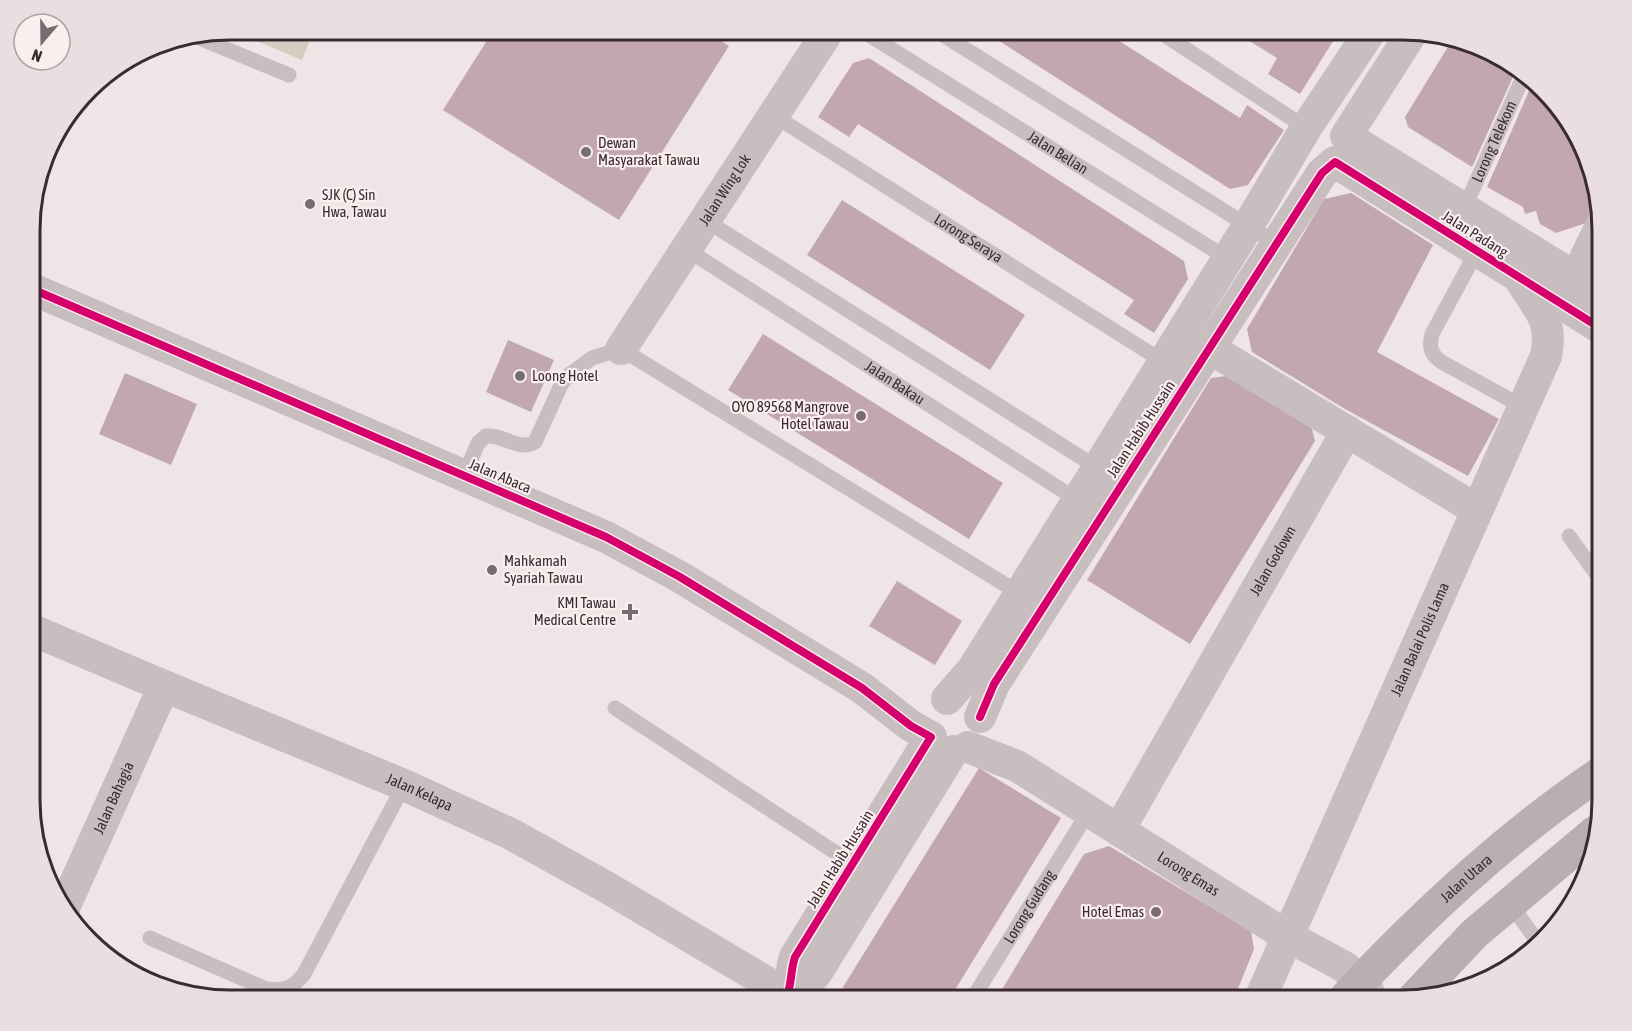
<svg xmlns="http://www.w3.org/2000/svg" width="1632" height="1031" font-family="'Asap Condensed',sans-serif">
<style>
.green{fill:#d6ccc0}
.building{fill:#c2a7b0}
.lines{fill:none;stroke-linecap:round;stroke-linejoin:round}
.service{stroke:#c8bebf;stroke-width:15}
.minor{stroke:#c8bebf;stroke-width:32}
.secondary{stroke:#b9aeb0;stroke-width:33}
.cycleway-casing{stroke:#faeeef;stroke-width:11}
.cycleway{stroke:#d6006c;stroke-width:8}
.poi-dot{fill:#796c70;stroke:#faeeef;stroke-width:2}
.labels{text-anchor:middle;stroke-width:4.5;stroke-linejoin:round;paint-order:stroke}
.street-label{font-size:15px;fill:#3a2b30;stroke:#faeeef}
.poi-label{font-size:15px;fill:#3a2b30;stroke:#faeeef;text-anchor:start}
.rim{fill:none;stroke:#3a2b30;stroke-width:3}
</style>
<rect width="100%" height="100%" fill="#efe5e6"/>
<path class="green" d="M231 30H314L302 60Z"/>
<path class="building" d="M468 30H704L729 46 619 220 443 110 486 42Z
M982 30H1102L1240 118 1247 105 1284 130 1248 185 1230 189Z
M1254 30H1340L1300 94 1268 74 1277 58 1248 40Z
M1454 37 1513 64 1517 68 1472 167 1408 127 1405 117Z
M869 58 1184 261 1188 279 1154 333 1124 314 1134 300 858 124 849 137 818 117 853 63Z
M1532 84 1575 130 1594 193 1590 195 1593 205 1586 223 1556 233 1540 224 1536 211 1525 214 1523 207 1487 187Z
M1351 193 1433 245 1377 352 1499 419 1468 476 1345 409 1252 352 1247 329 1324 199Z
M842 200 1025 315 990 370 807 255Z
M763 334 1003 483 969 539 728 390Z
M508 340 554 360 531 412 486 392Z
M125 373 197 404 171 465 99 434Z
M1234 375 1311 425 1315 441 1190 644 1087 580 1211 378Z
M897 581 962 621 935 665 869 626Z
M979 768 1061 818 948 1001H845L843 987Z
M1109 846 1251 931 1254 949 1233 1001H995L1084 854Z"/>
<g class="lines">
<g class="service">
<path id="s1" d="M861 30 1230 260"/>
<path d="M935 30 1277 244"/>
<path d="M1157 30 1306 128"/>
<path d="M197 37 289 75"/>
<path id="s2" d="M773 115 1164 362"/>
<path id="s3" d="M1464 209 1524 75"/>
<path d="M705 220 1101 470"/>
<path id="s4" d="M686 249 1082 503"/>
<path d="M1477 251 1432 334C1429 346 1430 353 1440 361L1523 407"/>
<path d="M464 476 478 443 486 436C504 434 519 452 535 442L562 383 570 374 592 358 621 349 1019 593"/>
<path d="M1569 536 1602 582"/>
<path d="M615 708 853 864"/>
<path d="M1510 903 1537 941"/>
<path d="M150 938 266 989C285 991 292 989 304 974L404 785"/>
<path id="s5" d="M971 1001 1089 811"/>
</g>
<g class="minor">
<path d="M1413 31 1346 136 1578 279 1602 297"/>
<path d="M32 289 606 537 680 577 862 688 911 726 931 737 795 957C790 971 792 988 785 1001"/>
<path d="M1580 298C1572 275 1592 246 1602 224"/>
<path d="M1209 348 1477 510"/>
<path id="s6" d="M621 349 829 30"/>
<path id="s7" d="M32 630 164 686 404 785 511 834 608 888 788 995"/>
<path d="M947 699 973 669 1248 226 1306 128 1371 30"/>
<path d="M980 717 994 684 1322 173 1335 162 1602 329"/>
<path id="s8" d="M968 747 1017 766 1287 936 1343 966 1361 980 1368 990 1371 1001"/>
<path id="s9" d="M1119 830 1347 431"/>
<path id="s10" d="M63 910 164 686"/>
<path d="M788 995 811 979 817 972 953 751"/>
<path id="s11" d="M1259 1001 1546 356C1553 321 1540 311 1523 284"/>
</g>
<g class="secondary">
<path id="s12" d="M1343 1001C1363 977 1385 956 1407 934 1467 875 1532 819 1602 772"/>
<path d="M1411 1001 1474 934 1595 832"/>
</g>
<g class="cycleway-casing">
<path id="cycleway" d="M32 289 606 537 680 577 862 688 911 726 931 737 795 957C790 971 792 988 785 1001
M980 717 994 684 1322 173 1335 162 1602 329"/>
</g>
<use href="#cycleway" class="cycleway"/>
</g>
<g class="poi-dot">
<circle cx="586" cy="152" r="6"/>
<circle cx="310" cy="204" r="6"/>
<circle cx="520" cy="376" r="6"/>
<circle cx="861" cy="416" r="6"/>
<circle cx="492" cy="570" r="6"/>
<path d="M627 603h6v6h6v6h-6v6h-6v-6h-6v-6h6z"/>
<circle cx="1156" cy="912" r="6"/>
</g>
<g class="labels">
<g class="street-label">
<text dy="5" stroke="none"><textPath href="#s3" startOffset="74">Lorong Telekom</textPath></text>
<text dy="5" stroke="none"><textPath href="#s1" startOffset="232">Jalan Belian</textPath></text>
<text dy="5" stroke="none"><textPath href="#s6" startOffset="190">Jalan Wing Lok</textPath></text>
<text transform="translate(1475 234) rotate(32)" y="5">Jalan Padang</text>
<text dy="5" stroke="none"><textPath href="#s2" startOffset="231">Lorong Seraya</textPath></text>
<text dy="5" stroke="none"><textPath href="#s4" startOffset="248">Jalan Bakau</textPath></text>
<text transform="translate(1141 429) rotate(-57)" y="5">Jalan Habib Hussain</text>
<text transform="translate(500 476) rotate(23)" y="5">Jalan Abaca</text>
<text dy="5" stroke="none"><textPath href="#s9" startOffset="310">Jalan Godown</textPath></text>
<text dy="5" stroke="none"><textPath href="#s11" startOffset="396">Jalan Balai Polis Lama</textPath></text>
<text dy="5" stroke="none"><textPath href="#s7" startOffset="420">Jalan Kelapa</textPath></text>
<text dy="5" stroke="none"><textPath href="#s10" startOffset="123">Jalan Bahagia</textPath></text>
<text transform="translate(840 859) rotate(-58)" y="5">Jalan Habib Hussain</text>
<text dy="5" stroke="none"><textPath href="#s8" startOffset="255">Lorong Emas</textPath></text>
<text dy="5" stroke="none"><textPath href="#s12" startOffset="174">Jalan Utara</textPath></text>
<text dy="5" stroke="none"><textPath href="#s5" startOffset="111">Lorong Gudang</textPath></text>
</g>
<g class="poi-label">
<text x="598" y="148">Dewan<tspan x="598" dy="17">Masyarakat Tawau</tspan></text>
<text x="322" y="200">SJK (C) Sin<tspan x="322" dy="17">Hwa, Tawau</tspan></text>
<text x="532" y="381">Loong Hotel</text>
<text x="849" y="412" text-anchor="end">OYO 89568 Mangrove<tspan x="849" dy="17">Hotel Tawau</tspan></text>
<text x="504" y="566">Mahkamah<tspan x="504" dy="17">Syariah Tawau</tspan></text>
<text x="616" y="608" text-anchor="end">KMI Tawau<tspan x="616" dy="17">Medical Centre</tspan></text>
<text x="1144" y="917" text-anchor="end">Hotel Emas</text>
</g>
</g>
<path d="M0 0H1632V1031H0ZM230 40H1402A190 190 0 0 1 1592 230V800A190 190 0 0 1 1402 990H230A190 190 0 0 1 40 800V230A190 190 0 0 1 230 40Z" fill="#ebdee0" fill-rule="evenodd"/>
<path class="rim" d="M230 40H1402A190 190 0 0 1 1592 230V800A190 190 0 0 1 1402 990H230A190 190 0 0 1 40 800V230A190 190 0 0 1 230 40Z"/>
<g transform="translate(42 42) rotate(200)"><circle r="28" fill="#faeeef" stroke="#ada0a3" stroke-width="1.5"/>
<path d="M0-4.5L10 22L0 15L-10 22Z" fill="#796c70"/>
<text y="-9" font-size="16" font-weight="bold" text-anchor="middle" fill="#3a2b30">N</text>
</g>
</svg>
